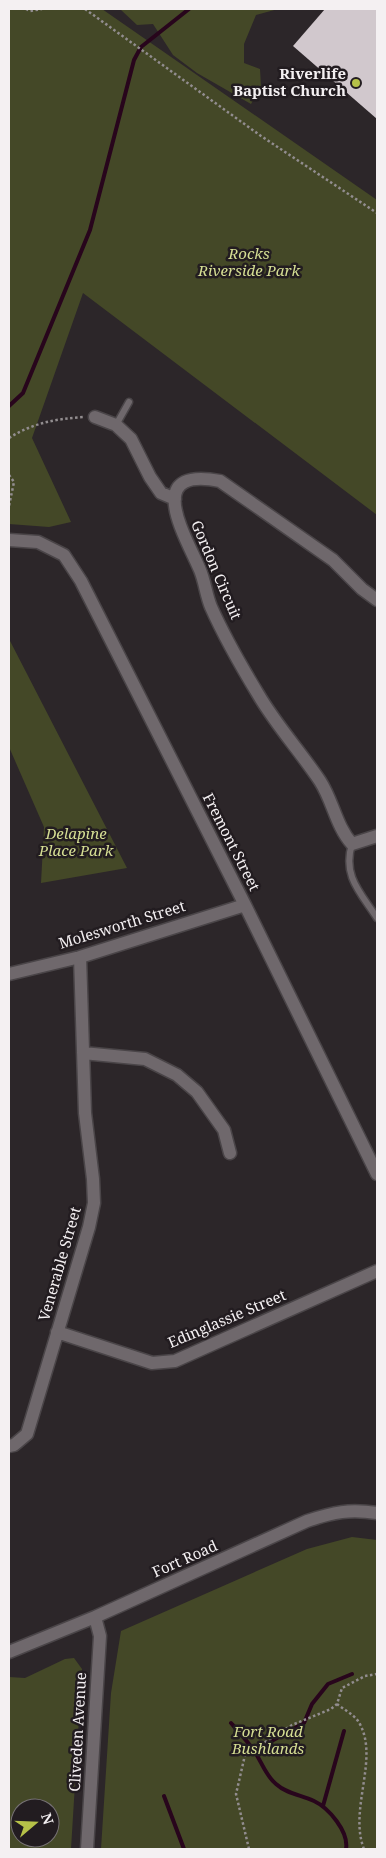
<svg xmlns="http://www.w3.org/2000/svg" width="386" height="1858" font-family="'Noto Serif',serif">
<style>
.green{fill:#444827;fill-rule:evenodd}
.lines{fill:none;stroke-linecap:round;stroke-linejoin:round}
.stream{stroke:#28051c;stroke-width:4}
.building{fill:#d1c8cd}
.lane-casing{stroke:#4a4548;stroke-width:9}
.street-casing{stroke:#4a4548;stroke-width:15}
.path{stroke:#928d8f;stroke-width:2.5;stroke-dasharray:2.5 2.5;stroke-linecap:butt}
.lane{stroke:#6f686c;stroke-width:6}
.street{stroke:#6f686c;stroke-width:12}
.poi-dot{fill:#b6c148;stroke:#221c20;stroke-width:2}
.labels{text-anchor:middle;stroke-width:5;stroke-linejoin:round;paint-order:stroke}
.poi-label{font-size:15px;font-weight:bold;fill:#f4f0f2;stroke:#221c20;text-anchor:end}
.park-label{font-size:15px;font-style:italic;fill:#d5de93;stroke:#221c20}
.street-label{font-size:15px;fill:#f4f0f2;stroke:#221c20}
</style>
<rect width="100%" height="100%" fill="#2c2629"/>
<path class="green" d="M9 9H102L377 200V515L83 293 32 438 71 522 49 527 9 524Z
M120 9H278L256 15 244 44V63L260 69 261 87 251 104 197 73 173 55 153 24 137 25Z
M9 639 127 868 41 883 44 827 9 747Z
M352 1537 377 1540V1849H101L111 1693 121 1631 307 1549Z
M74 1658 82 1669 71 1849H9V1677L25 1678 65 1659ZM20 1808H50V1838H20Z"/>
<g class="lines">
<path class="stream" d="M9 406 23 393 90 230 134 60 141 47 189 9
M231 1723C239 1732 248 1742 255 1752 262 1763 266 1776 276 1784 287 1794 301 1795 314 1801 329 1808 349 1832 346 1849
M256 1754 268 1743 304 1723 312 1704 328 1684 352 1674
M164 1796 184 1849
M323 1806 344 1731"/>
</g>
<path class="building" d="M325 9H377V119L293 46Z"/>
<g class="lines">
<g class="lane-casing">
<path id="lane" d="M116 425 129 402
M352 844C342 876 361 893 377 918"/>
</g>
<g class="street-casing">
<path id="street" d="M95 417 116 425 131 439 150 477 161 493 175 499
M9 540 38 542 64 555 81 581 245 905 377 1174
M377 600 362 589 333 560 220 481C142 466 185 535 200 570 205 582 206 595 211 607 224 636 241 666 258 694 276 725 300 751 320 781 333 801 336 826 352 844L377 836
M9 974 80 957 245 905
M83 1053 145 1059 177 1075 197 1092 224 1130 230 1153
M57 1332 152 1363 175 1361 377 1271
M9 1446 14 1445 27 1434 89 1227 94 1203 93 1179 85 1113 80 957
M9 1652 95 1617 307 1521C334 1512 349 1509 377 1513
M87 1849 100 1636 95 1617"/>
</g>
<path class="path" d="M26 9 30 11 42 9
M85 9 261 136 377 213
M9 438C33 423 55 419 83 417
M9 475 14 482 9 506
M337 1704C343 1709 353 1714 358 1721 381 1756 348 1809 364 1849
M249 1849 236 1794 245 1755 292 1725 331 1709 337 1704 342 1688 365 1676 377 1674"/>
<use href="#lane" class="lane"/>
<use href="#street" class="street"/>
</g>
<circle class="poi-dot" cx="356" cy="83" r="5"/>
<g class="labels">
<g class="poi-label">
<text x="346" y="79">Riverlife<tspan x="346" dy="17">Baptist Church</tspan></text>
</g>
<g class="park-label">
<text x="249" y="259">Rocks<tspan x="249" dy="17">Riverside Park</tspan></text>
<text x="76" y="839">Delapine<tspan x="76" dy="17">Place Park</tspan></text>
<text x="268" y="1737">Fort Road<tspan x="268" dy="17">Bushlands</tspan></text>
</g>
<g class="street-label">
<text transform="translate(216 570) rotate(67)" y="5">Gordon Circuit</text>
<text transform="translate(231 842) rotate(63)" y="5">Fremont Street</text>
<text transform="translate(122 925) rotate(-17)" y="5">Molesworth Street</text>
<text transform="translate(60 1264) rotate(-74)" y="5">Venerable Street</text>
<text transform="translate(227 1319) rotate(-23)" y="5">Edinglassie Street</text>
<text transform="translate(185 1559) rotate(-24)" y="5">Fort Road</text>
<text transform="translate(78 1732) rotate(-87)" y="5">Cliveden Avenue</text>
</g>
</g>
<rect width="386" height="1858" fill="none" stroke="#f4f0f2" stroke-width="20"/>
<g transform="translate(35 1823) rotate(71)"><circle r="24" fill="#221c20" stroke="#767174"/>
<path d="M0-4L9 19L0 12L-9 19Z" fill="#b6c148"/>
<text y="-8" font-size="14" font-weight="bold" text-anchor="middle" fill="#f4f0f2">N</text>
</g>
</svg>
